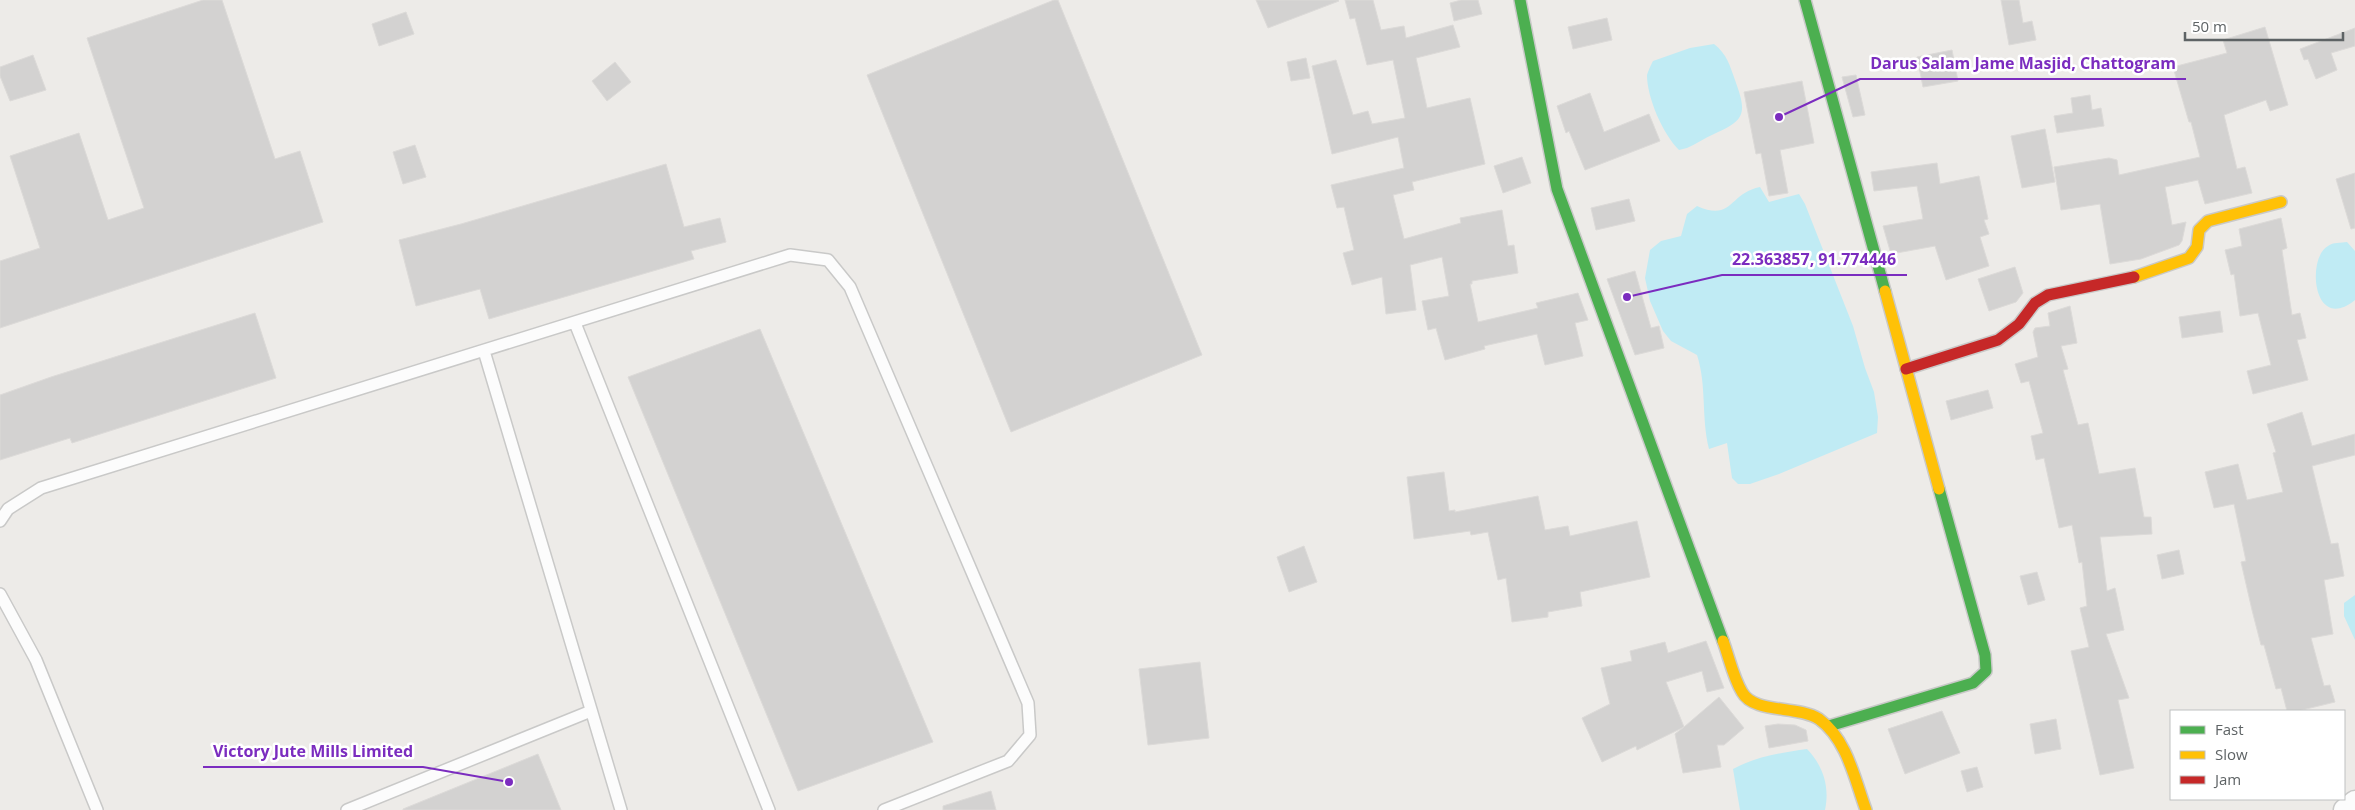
<svg xmlns="http://www.w3.org/2000/svg" width="2355" height="810" font-family="'Open Sans',sans-serif">
<style>
.water{fill:#c0ebf4}
.building{fill:#d3d2d1;stroke:#dcdad8}
.lines{fill:none;stroke-linecap:round;stroke-linejoin:round}
.lane-casing{stroke:#c9c9c8;stroke-width:14}
.street-casing{stroke:#c9c9c8;stroke-width:25}
.fast-casing{stroke:#c9c9c8;stroke-width:14}
.slow-casing{stroke:#c9c9c8;stroke-width:14}
.jam-casing{stroke:#c9c9c8;stroke-width:14}
.lane{stroke:#fcfcfc;stroke-width:11}
.street{stroke:#fcfcfc;stroke-width:22}
.fast{stroke:#4caf50;stroke-width:11}
.slow{stroke:#ffc107;stroke-width:11}
.jam{stroke:#c62828;stroke-width:11}
.leader{fill:none;stroke:#7b2cbf;stroke-width:2}
.callout-dot{fill:#7b2cbf;stroke:#fff;stroke-width:2}
.callout-label{font-size:16px;text-anchor:middle;font-weight:bold;fill:#7b2cbf;stroke:#fff;stroke-width:5;stroke-linejoin:round;paint-order:stroke}
</style>
<rect width="100%" height="100%" fill="#edebe8"/>
<path class="water" d="M1714 44C1727 54 1730 66 1735 80 1747 113 1746 120 1714 134 1705 138 1696 144 1687 148L1679 150C1663 134 1647 98 1647 75 1648 71 1651 65 1653 61L1690 48Z
M1760 187 1769 202 1799 194 1805 204 1853 326 1865 368 1874 392 1878 417 1877 433 1779 474 1750 484H1738L1732 478 1727 443 1709 449C1701 417 1707 386 1697 355L1671 341 1663 331 1650 301 1645 278 1650 250 1661 241 1681 236 1687 214 1697 206C1733 222 1729 193 1760 187Z
M2347 242 2355 251V300C2313 334 2306 258 2328 246 2333 242 2341 243 2347 242Z
M2355 595V640L2344 616V603Z
M1807 749C1823 766 1830 786 1825 810H1740L1733 769C1757 756 1780 753 1807 749Z"/>
<path class="building" d="M203 0H222L275 159 300 151 323 222 0 328V261L40 248 10 156 79 133 108 220 144 208 87 38Z
M1054 0H1058L1202 355 1011 432 867 75Z
M1256 0H1338L1339 1 1268 28Z
M1345 0H1373L1381 30 1404 26 1406 38 1453 25 1460 47 1416 58 1427 108 1470 98 1485 164 1412 182 1414 190 1393 195 1404 239 1461 223 1460 218 1502 210 1508 246 1514 245 1518 273 1472 281V284H1470L1478 322 1538 308 1536 303 1578 293 1588 320 1575 323 1583 356 1545 365 1537 334 1484 346 1485 349 1445 360 1436 328 1428 330 1422 301 1449 296 1442 257 1410 265 1416 310 1386 314 1382 277 1352 285 1343 253 1354 250 1344 207 1337 208 1331 185 1404 168 1398 137 1332 154 1312 66 1336 60 1353 115 1368 111 1372 124 1405 118 1393 60 1367 65 1355 18 1350 19Z
M1461 0H1478L1482 14 1454 21 1450 3Z
M2001 0H2019L2023 23 2032 21 2036 40 2009 45Z
M406 12 414 34 379 46 372 24Z
M1607 18 1612 40 1573 49 1568 27Z
M2265 27 2288 105 2270 111 2266 100 2224 115 2237 169 2245 167 2252 193 2205 204 2198 180 2165 187 2172 225 2186 222 2182 241 2179 245 2141 259 2110 264 2100 204 2061 210 2054 167 2109 158 2117 160 2119 175 2200 157 2191 122H2189L2173 67 2227 53 2223 40Z
M2355 28V46L2331 53 2337 70 2316 79 2308 59 2304 60 2300 49Z
M1952 50 1958 81 1923 87 1917 57Z
M33 55 46 90 10 101 0 76V67Z
M1306 58 1310 78 1291 81 1287 62Z
M615 62 631 82 607 101 592 81Z
M1856 75 1865 115 1853 117 1842 77Z
M1802 81 1814 143 1780 150 1788 193 1769 196 1761 153 1756 154 1744 92Z
M1590 93 1604 132 1649 114 1660 141 1585 170 1569 131 1566 133 1557 106Z
M2090 95 2092 110 2101 108 2104 126 2057 133 2054 116 2073 113 2071 98Z
M2045 129 2055 182 2022 188 2011 136Z
M415 145 426 177 403 184 393 152Z
M1522 157 1531 183 1503 193 1494 166Z
M1937 163 1940 184 1979 176 1988 219 1984 220 1989 234 1980 237 1989 266 1946 280 1935 246 1891 254 1883 226 1923 219 1917 186 1874 191 1871 172Z
M666 164 684 227 720 218 726 242 691 251 694 259 489 319 480 289 416 306 399 240 461 224Z
M2355 173V228L2351 229 2336 179Z
M1629 199 1635 221 1596 230 1591 208Z
M2281 218 2287 248 2282 250 2292 315 2300 313 2306 338 2297 340 2308 380 2253 394 2247 371 2271 365 2258 313 2240 316 2234 274 2231 275 2225 250 2242 246 2239 229Z
M2015 267 2023 293 2016 302 1989 311 1978 279Z
M1635 271 1651 328 1659 326 1664 348 1635 355 1607 279Z
M2070 306 2077 343 2061 346 2068 369 2063 370 2078 425 2088 423 2099 474 2135 468 2144 517H2151L2152 534 2100 537 2107 591 2115 588 2124 630 2106 634 2129 698 2118 700 2134 768 2100 775 2071 651 2089 647 2080 608 2087 606 2082 562 2079 563 2072 525 2059 528 2044 458 2036 460 2031 436 2043 433 2029 381 2021 383 2015 364 2038 357 2033 332 2035 328 2050 326 2048 313Z
M2220 311 2223 332 2182 338 2179 317Z
M255 313 276 378 72 443 70 438 0 460V395L51 377Z
M760 329 933 742 798 791 628 377Z
M1988 390 1993 408 1951 420 1946 401Z
M2302 412 2312 446 2355 434V455L2312 466 2331 544 2338 543 2344 576 2324 580 2333 634 2311 638 2324 686 2330 685 2335 702 2298 711H2287L2281 688 2276 689 2264 645H2261L2252 610 2241 562 2246 561 2234 504 2214 508 2205 472 2238 464 2247 500 2283 492 2273 453 2276 452 2267 424Z
M1444 472 1449 511 1455 510V512L1538 496 1545 530 1568 526 1570 536 1637 521 1650 577 1580 592 1582 606 1548 612V617L1512 622 1506 578 1498 580 1488 532 1471 535 1470 531 1414 539 1407 477Z
M1304 546 1317 582 1289 592 1277 557Z
M2179 550 2184 574 2162 579 2157 555Z
M2037 572 2045 600 2028 605 2020 576Z
M1706 641 1724 688 1707 692 1702 671 1666 682 1684 727 1719 697 1744 728 1724 745H1717L1721 767 1683 773 1675 734 1684 727 1637 750 1636 746 1602 762 1582 718 1610 704 1601 668 1632 661 1630 651 1665 642 1668 653Z
M1200 662 1209 738 1148 745 1139 669Z
M1942 711 1960 753 1905 774 1888 729Z
M2056 719 2061 749 2035 754 2030 724Z
M1778 724 1795 725 1806 730 1808 741 1769 748 1765 726Z
M538 754 561 810H403V809Z
M1977 767 1983 787 1967 792 1961 771Z
M991 791 996 810H943V806Z"/>
<g class="lines">
<g class="lane-casing">
<path id="lane" d="M575 323 769 810
M484 351 621 810
M0 521 8 509 41 488 790 255 828 260 850 287 1028 703 1030 735 1008 761 884 810
M0 594 36 660 97 810
M347 810 591 711"/>
</g>
<g class="street-casing">
<path id="street" d="M2345 810 2355 802"/>
</g>
<g class="fast-casing">
<path id="fast" d="M1520 0 1557 189 1723 641
M1805 0 1885 291
M1829 726 1973 683 1986 671 1985 655 1939 489"/>
</g>
<g class="slow-casing">
<path id="slow" d="M2134 277 2189 258 2197 247 2199 230 2208 221 2281 202
M1885 291 1939 489
M1723 641C1729 657 1733 677 1742 692 1754 714 1797 705 1819 719 1847 739 1855 780 1866 810"/>
</g>
<g class="jam-casing">
<path id="jam" d="M1906 369 1998 340 2019 324 2035 303 2048 295 2134 277"/>
</g>
<use href="#lane" class="lane"/>
<use href="#street" class="street"/>
<use href="#fast" class="fast"/>
<use href="#slow" class="slow"/>
<use href="#jam" class="jam"/>
</g>
<path class="leader" d="M1779 117L1860 79H2186M1627 297L1722 275H1907M509 782L423 767H203"/>
<g class="callout-dot">
<circle cx="1779" cy="117" r="5"/>
<circle cx="1627" cy="297" r="5"/>
<circle cx="509" cy="782" r="5"/>
</g>
<g class="callout-label">
<text x="2023" y="69">Darus Salam Jame Masjid, Chattogram</text>
<text x="1814" y="265">22.363857, 91.774446</text>
<text x="313" y="757">Victory Jute Mills Limited</text>
</g>
<rect x="2170" y="710" width="175" height="90" fill="#ffffff" stroke="#bfc1c1"/>
<rect x="2180" y="726" width="25" height="8" fill="#4caf50" stroke="#bfc1c1"/>
<text x="2215" y="735" font-size="15" fill="#5e6365">Fast</text>
<rect x="2180" y="751" width="25" height="8" fill="#ffc107" stroke="#bfc1c1"/>
<text x="2215" y="760" font-size="15" fill="#5e6365">Slow</text>
<rect x="2180" y="776" width="25" height="8" fill="#c62828" stroke="#bfc1c1"/>
<text x="2215" y="785" font-size="15" fill="#5e6365">Jam</text>
<path d="M2185 32v8h158v-8" fill="none" stroke="#5e6365" stroke-width="2.5"/>
<text x="2192" y="32" font-size="15" fill="#5e6365" stroke="#ffffff" stroke-width="4" paint-order="stroke">50 m</text>
</svg>
